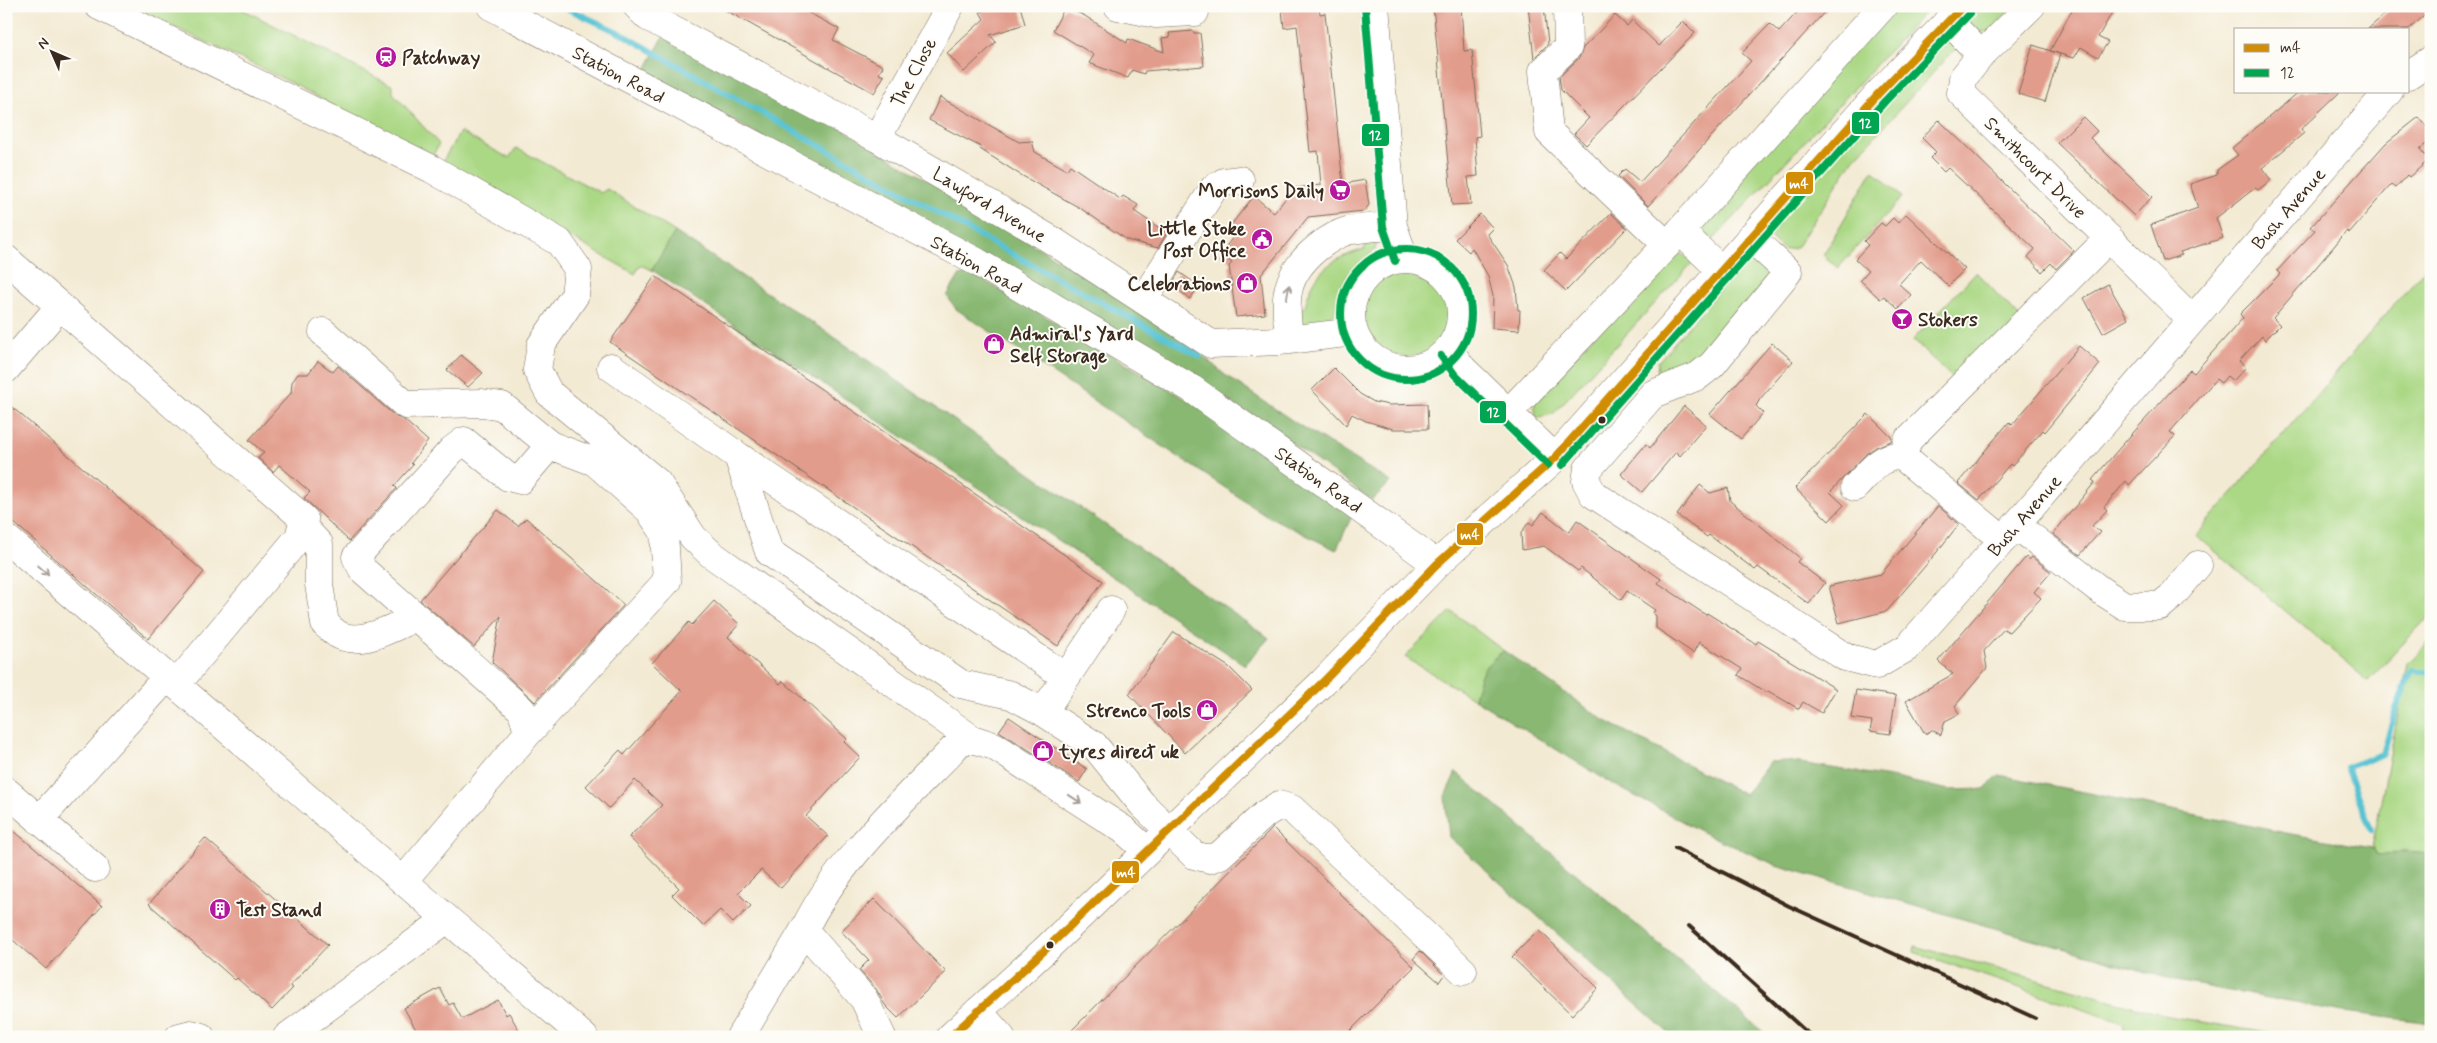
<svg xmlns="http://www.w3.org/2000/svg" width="2437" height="1043" font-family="Mynerve,sans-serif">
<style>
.green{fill:#abd885;stroke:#738152}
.forest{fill:#88b872;stroke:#627148}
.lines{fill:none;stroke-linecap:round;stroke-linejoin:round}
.stream{stroke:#59c3d3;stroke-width:6}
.building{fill:#e29c8c}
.minor-casing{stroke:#7b6d5d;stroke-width:29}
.major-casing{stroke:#7b6d5d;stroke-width:29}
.minor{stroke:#fff;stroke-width:28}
.major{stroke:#fff;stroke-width:28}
.rail{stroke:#3b2a1e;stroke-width:4}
.bus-1-casing{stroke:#fdfcf7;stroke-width:11}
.bus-2-casing{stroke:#fdfcf7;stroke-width:11}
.bus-1{stroke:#d18d06;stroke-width:8}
.bus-2{stroke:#00a651;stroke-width:8}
.oneway{stroke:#a79f9a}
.bus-dot{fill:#3b2a1e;stroke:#fdfcf7;stroke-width:2}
.labels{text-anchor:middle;stroke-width:4;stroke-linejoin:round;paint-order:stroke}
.poi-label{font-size:19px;font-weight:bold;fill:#3b2a1e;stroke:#fdfcf7;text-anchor:start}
.street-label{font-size:19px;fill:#3b2a1e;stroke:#fdfcf7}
.line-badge{stroke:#fdfcf7;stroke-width:2}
.badge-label{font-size:14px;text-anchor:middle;font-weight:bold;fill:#fff}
</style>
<rect width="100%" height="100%" fill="#fdfcf7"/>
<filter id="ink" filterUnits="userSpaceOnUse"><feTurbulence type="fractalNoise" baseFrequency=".02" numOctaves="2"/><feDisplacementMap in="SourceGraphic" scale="10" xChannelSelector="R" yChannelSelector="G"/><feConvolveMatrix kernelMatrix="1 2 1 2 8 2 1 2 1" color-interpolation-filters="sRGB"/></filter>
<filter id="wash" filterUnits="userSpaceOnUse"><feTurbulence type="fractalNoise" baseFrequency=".0096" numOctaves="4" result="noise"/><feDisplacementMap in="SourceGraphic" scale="20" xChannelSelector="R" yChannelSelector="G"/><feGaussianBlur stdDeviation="1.12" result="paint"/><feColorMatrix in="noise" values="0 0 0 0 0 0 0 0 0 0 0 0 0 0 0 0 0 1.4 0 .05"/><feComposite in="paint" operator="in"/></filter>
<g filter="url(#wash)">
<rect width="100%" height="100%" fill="#f3ead3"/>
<path class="green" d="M130 6H236L393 86V93L439 144 431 159 288 81Z
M1892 6H1931L1713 240 1696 225Z
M1969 6H2014L1990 31 1973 34 1965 25Z
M1952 35 1957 47 1853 160 1796 248 1784 250 1770 237 1776 214Z
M460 132 509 158 516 148 601 193 607 189 675 232 652 270 640 265 635 274 441 164Z
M1873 170 1902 197 1838 268 1823 255Z
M1364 237 1370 238 1376 244 1375 250C1364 262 1349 269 1343 285 1336 300 1338 313 1326 326L1304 327 1293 312 1305 307C1313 270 1331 259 1365 249Z
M1674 248 1693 262 1553 414 1536 418 1534 401Z
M1753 257 1769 272 1761 292 1700 361 1656 381 1658 362 1741 264Z
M2431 262V614L2368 681 2196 535Z
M1361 312a45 45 0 1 1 90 0a45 45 0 1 1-90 0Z
M1976 272 2021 319 1957 382 1913 340Z
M1451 611 1504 651C1481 667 1481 672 1474 699L1405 657Z
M2431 640V854L2404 852 2377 855 2372 848 2408 663Z
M1915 946 2168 1016 2290 1037H2141L2124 1030 2123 1023 1914 952Z"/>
<path class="forest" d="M666 32 779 90 1172 329 1225 375 1299 425 1391 482 1372 500 1260 421 1199 383 645 71Z
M675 232 837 339 1269 638 1245 665 652 270Z
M971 273 1203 409 1352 516 1336 550 1266 515 956 309 947 296 959 276Z
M1504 651 1604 720 1745 795 1770 762 1786 761 1890 777 1949 790 1984 789 1999 775 2291 834 2372 848 2377 855 2404 852 2431 854V1023L2344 1012 2181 982 1776 865 1702 832 1611 783 1474 699C1481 672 1481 667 1504 651Z
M1456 772 1769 1037H1673L1449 837 1445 796Z"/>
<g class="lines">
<path class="stream" d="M562 6 622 34 1003 249 1200 356
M2371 830 2347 767 2383 754 2396 709 2412 670 2431 673"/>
</g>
<g id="blocks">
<path class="building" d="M718 6H796L839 29 833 40 883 66 879 74 884 76 874 93Z
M995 6H1020L1025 24 990 35 996 42 964 72 947 53 984 19 980 12Z
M1319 6 1320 14 1325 13 1343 184 1365 180 1369 205 1364 211 1308 217 1261 275 1265 314 1236 317 1229 266 1232 263 1220 254 1237 232 1230 226 1254 196 1274 213 1294 188 1321 185 1318 151 1310 152 1297 26 1284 28 1282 10Z
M1433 6H1461L1464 51 1472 50 1480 136 1475 137 1478 176 1468 177 1471 204 1452 205Z
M1528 6H1544L1548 44 1534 58Z
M1803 6H1830L1648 206 1618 176 1625 169 1640 182 1751 61 1742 53 1770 24 1779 32Z
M2074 6H2116L2098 37 2108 42 2098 57 2081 47 2074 58 2050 51Z
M2394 6H2431V10L2409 29H2368Z
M1065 7 1085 16 1127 43 1128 39 1164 52 1162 38 1170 37 1169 33 1193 31 1194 33H1200L1204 66 1145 71 1144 74 1132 70 1128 78 1089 63 1094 55 1053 30Z
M1615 15 1627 26 1632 20 1659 46 1683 21 1695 33 1586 145 1574 134 1589 118 1561 90 1559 77 1579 58 1583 48Z
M2033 45 2060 54 2045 102 2018 94Z
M2300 91H2341L2301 129 2304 133 2262 168 2271 180 2258 190 2255 188 2216 218 2223 238 2180 252 2182 255 2163 261 2151 225 2198 208 2190 184 2217 175V170L2238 155 2232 148Z
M940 97 1019 142 1032 141 1035 152 1067 170 1070 165 1120 199 1123 196 1138 205 1134 211 1167 233 1158 248 1127 240 1080 208 1019 174 980 149 981 147 929 120Z
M2083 117 2097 131 2090 138 2152 197 2134 216 2057 143Z
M2419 117 2431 132V140L2420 149 2429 160 2409 177 2407 175 2395 188 2391 185 2349 233 2347 231 2273 318 2280 325 2265 340 2262 336 2239 361 2246 367 2233 381 2227 376 2221 383 2216 379 2170 432 2175 436 2129 485 2126 481 2104 507 2107 510 2092 526 2100 532 2080 555 2053 534 2095 482 2092 480 2123 444 2190 370 2194 373 2243 318 2240 314 2280 274 2277 271 2315 230 2311 227 2325 211 2386 143Z
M1939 120 2074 251 2056 269 2051 263 2042 272 2028 257 2035 249 1948 168 1944 172 1930 158 1936 152 1922 138Z
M1611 213 1627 228 1566 291 1544 270 1560 253 1566 259Z
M1480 214 1493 228 1487 234 1508 265 1516 287 1518 310H1520L1519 330 1492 328 1493 296 1488 276 1472 248 1469 252 1455 239Z
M1906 214 1965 269 1948 286 1921 260 1899 284 1911 295 1898 309 1884 296 1880 299 1860 280 1868 271 1855 259 1868 245 1864 241 1881 223 1885 226 1893 218 1898 223Z
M1179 272 1199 286 1190 299 1171 285Z
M655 276 1103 581 1058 646 610 342Z
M2108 284 2128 319 2103 333 2084 298Z
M1772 343 1793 361 1760 399 1756 406 1763 413 1741 439 1710 414Z
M2079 346 2100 364 2045 432 2043 430 2012 466 2010 464 1979 500 1958 483 2009 422 2012 425Z
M461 355 483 373 468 387 447 370Z
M318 361 333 372 338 366 396 417 403 419 428 441 411 463 413 465 394 486 397 488 349 541 304 498 310 492 279 465 273 472 258 458 264 453 249 440 291 393 292 382 298 374H308Z
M1334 368 1360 394 1374 402 1389 405 1427 404 1428 429H1393L1366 421 1352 414 1346 425 1312 390Z
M6 402 204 572 148 639 6 516Z
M1684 406 1706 425 1680 456 1676 452 1642 492 1621 474 1646 444 1650 448Z
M1868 414 1892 438 1891 441 1876 447 1866 454 1830 492 1844 505 1829 521 1795 488Z
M1700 485 1710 493 1728 488 1730 501 1800 558 1797 562 1825 583 1809 604 1758 567 1755 570 1709 535 1707 537 1677 515Z
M1938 506 1959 524 1937 552 1887 611 1839 623 1829 586 1881 574Z
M498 510 518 526 526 518 624 605 535 702 492 662 501 616 474 647 420 600Z
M1543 512 1569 532 1577 520 1661 579 1658 583 1706 615 1707 613 1756 644 1758 641 1836 689 1822 713 1803 702 1799 709 1768 691 1767 693 1738 675 1742 669 1699 642 1693 653 1656 628V616L1653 613 1655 610 1627 591 1621 600 1581 568 1578 571 1544 546 1522 550 1521 533 1529 522 1533 525Z
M2026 557 2029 560 2032 557 2051 572 2034 592 2041 598 2009 632 2004 629 1984 651 1987 668 1955 706 1959 714 1945 721 1941 735 1932 730 1925 734 1906 701 1953 674 1938 661Z
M714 601 739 624 728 637 780 684 783 681 847 739 844 742 860 757 806 816 828 836 781 888 761 870 738 893 751 906 733 923 720 910 703 926 672 895 679 888 629 837 662 805 635 780 609 808 586 786 620 750 624 755 682 691 652 663 689 622 692 625Z
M1174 632 1229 667 1252 690 1185 753 1129 694Z
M1856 690 1896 696 1890 734 1870 731 1872 721 1851 718Z
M1009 717 1087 769 1079 782 999 731Z
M1273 828 1414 967 1344 1037H1065Z
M13 830 102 906 46 969 6 934V838Z
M205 838 328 945 290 986 293 988 272 1010 237 978 235 980 149 904Z
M874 899 946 972 898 1018 885 1005 876 989 859 970 869 960 841 931Z
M1539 930 1598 988 1572 1015 1512 957Z
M1420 951 1444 975 1439 982 1413 959Z
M440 988 449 1005 453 1003 462 1019 498 1000 506 1015 509 1013 523 1037H420L404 1008Z"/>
</g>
</g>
<g filter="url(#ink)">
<use href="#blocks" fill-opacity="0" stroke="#7b6d5d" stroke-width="1"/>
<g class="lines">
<g class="minor-casing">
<path id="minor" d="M99 6 432 169 559 242 578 269 575 295 541 345 537 370 549 393 657 482 693 537 711 554 972 739
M491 6 977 262 1192 389 1437 564
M637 6 648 17 877 138 1050 239 1211 344 1279 341 1354 332
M1118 6 1156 14 1195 12
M1375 6 1393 226 1404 258
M1567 6 1568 47 1543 71 1549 132 1667 245
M2031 6 1981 55 1963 78 1961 93 2192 320
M1948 20 1981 55
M2408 75 2431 60
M877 138 950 6
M1680 231 1721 270
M1750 237 1788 272 1712 365 1698 376 1653 394 1588 469 1586 481 1593 494 1845 657 1877 665 1908 647 2016 525 2389 91
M1351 314a55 55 0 1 1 110 0a55 55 0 1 1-110 0Z
M6 259 304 519 299 537 176 685
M1143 300 1214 188 1224 182 1240 180
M323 332 406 405 482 403 502 406 550 445 595 462 649 510 664 532 667 581 528 733
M1290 340C1283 300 1284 275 1317 248 1326 241 1336 234 1347 231 1362 228 1378 227 1393 226
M1449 350 1462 368 1555 458
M611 367 738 456 769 552 961 684 1011 695 1043 712
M6 369 60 306
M1509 412 1680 231 1883 6
M738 456 1066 677
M1903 457 1908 440 2109 238
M1855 487C1868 474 1883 452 1903 457L2003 540
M2016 525 2100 590 2125 606H2160L2171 597 2198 565
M302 526 319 544V584L325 624C329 627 333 631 337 634 361 648 395 626 416 617
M6 538 584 1037
M1111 610 1043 712 1094 745 1142 804 1194 855 1209 859 1220 855 1265 814 1279 805 1292 809 1463 971
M6 791 95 868
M39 820 167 677
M403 881 528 733 522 710 363 570 356 557 452 450 464 441 508 477 520 480 550 445
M804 930C837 860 907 798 960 742L972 739 994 746 1124 830 1147 851
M978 1011 1001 1037
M179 1037 191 1034 201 1037
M287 1037 447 919
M740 1037 804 930 864 999 882 1037"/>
</g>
<g class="major-casing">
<path id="major" d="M950 1037 1046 949 1323 682 1437 564 1555 458 1878 94 1963 6"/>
</g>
<use href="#minor" class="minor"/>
<use href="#major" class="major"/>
<path class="rail" d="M1675 848 1789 906 2035 1018
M1689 926 1812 1037"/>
<g class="bus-1-casing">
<path id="bus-1" d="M950 1037 1046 949 1323 682 1437 564 1555 458 1878 94 1963 6"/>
</g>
<g class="bus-2-casing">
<path id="bus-2" d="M1365 7 1383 227 1395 261
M1341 314a65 65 0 1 1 130 0a65 65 0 1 1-130 0Z
M1441 356 1455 375 1548 465
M1562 465 1885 101 1970 13"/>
</g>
<use href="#bus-1" class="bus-1"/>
<use href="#bus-2" class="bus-2"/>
</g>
<defs><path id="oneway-shaft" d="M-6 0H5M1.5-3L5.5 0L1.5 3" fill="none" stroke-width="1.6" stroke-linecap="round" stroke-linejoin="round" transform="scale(1.25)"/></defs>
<g class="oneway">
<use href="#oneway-shaft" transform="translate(1288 292) rotate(-80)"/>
<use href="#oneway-shaft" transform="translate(43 570) rotate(41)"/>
<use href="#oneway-shaft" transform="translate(1075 799) rotate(33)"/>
</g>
</g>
<defs>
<g id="station-disc" transform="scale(1.125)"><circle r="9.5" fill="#b5179e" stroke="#fdfcf7"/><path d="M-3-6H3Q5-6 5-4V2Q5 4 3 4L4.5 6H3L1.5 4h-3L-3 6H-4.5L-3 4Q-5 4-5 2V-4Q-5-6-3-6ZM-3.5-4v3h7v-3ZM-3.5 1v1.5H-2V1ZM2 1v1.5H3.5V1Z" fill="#fff"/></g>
<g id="supermarket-disc" transform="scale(1.125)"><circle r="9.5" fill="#b5179e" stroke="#fdfcf7"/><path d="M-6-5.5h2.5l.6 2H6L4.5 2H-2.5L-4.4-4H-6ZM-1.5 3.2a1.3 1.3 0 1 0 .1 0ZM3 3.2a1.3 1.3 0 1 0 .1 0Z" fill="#fff"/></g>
<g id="civic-disc" transform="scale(1.125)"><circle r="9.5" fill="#b5179e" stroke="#fdfcf7"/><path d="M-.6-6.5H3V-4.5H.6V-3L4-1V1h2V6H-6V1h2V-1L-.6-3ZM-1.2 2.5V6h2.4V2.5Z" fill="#fff"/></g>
<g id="shop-disc" transform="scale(1.125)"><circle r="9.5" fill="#b5179e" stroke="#fdfcf7"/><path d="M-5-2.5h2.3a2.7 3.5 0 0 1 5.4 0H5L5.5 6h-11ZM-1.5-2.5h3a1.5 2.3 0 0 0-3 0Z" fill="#fff"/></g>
<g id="bar-disc" transform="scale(1.125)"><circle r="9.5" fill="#b5179e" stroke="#fdfcf7"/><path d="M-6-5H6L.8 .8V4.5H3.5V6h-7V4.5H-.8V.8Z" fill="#fff"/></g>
<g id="building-disc" transform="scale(1.125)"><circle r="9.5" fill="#b5179e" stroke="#fdfcf7"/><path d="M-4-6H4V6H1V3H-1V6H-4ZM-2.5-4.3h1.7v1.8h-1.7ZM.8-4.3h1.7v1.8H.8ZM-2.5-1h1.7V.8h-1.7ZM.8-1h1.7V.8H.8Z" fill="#fff"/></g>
</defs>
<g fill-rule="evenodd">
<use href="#station-disc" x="386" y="57"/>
<use href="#supermarket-disc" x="1340" y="190"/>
<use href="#civic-disc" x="1262" y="239"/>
<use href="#shop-disc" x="1247" y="283"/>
<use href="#bar-disc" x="1902" y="319"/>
<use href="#shop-disc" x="994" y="344"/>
<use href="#shop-disc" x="1207" y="710"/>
<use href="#shop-disc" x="1043" y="751"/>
<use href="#building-disc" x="220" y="909"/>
</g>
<g class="bus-dot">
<circle cx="1602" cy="420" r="4.5"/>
<circle cx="1050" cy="945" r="4.5"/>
</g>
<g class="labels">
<g class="poi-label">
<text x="402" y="64">Patchway</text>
<text x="1324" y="197" text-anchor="end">Morrisons Daily</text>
<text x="1246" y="235" text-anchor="end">Little Stoke<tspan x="1246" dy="22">Post Office</tspan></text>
<text x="1231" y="290" text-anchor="end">Celebrations</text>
<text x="1918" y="326">Stokers</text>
<text x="1010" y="340">Admiral's Yard<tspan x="1010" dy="22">Self Storage</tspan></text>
<text x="1191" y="717" text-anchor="end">Strenco Tools</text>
<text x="1059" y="758">tyres direct uk</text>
<text x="236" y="916">Test Stand</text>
</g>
<g class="street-label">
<text transform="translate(913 72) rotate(-62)" y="7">The Close</text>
<text transform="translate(619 74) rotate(28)" y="7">Station Road</text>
<text transform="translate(2036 167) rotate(45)" y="7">Smithcourt Drive</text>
<text transform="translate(990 204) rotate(31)" y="7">Lawford Avenue</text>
<text transform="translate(2288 208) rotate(-49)" y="7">Bush Avenue</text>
<text transform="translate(977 264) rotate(29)" y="7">Station Road</text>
<text transform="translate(1319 479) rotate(35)" y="7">Station Road</text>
<text transform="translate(2024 515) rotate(-49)" y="7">Bush Avenue</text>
</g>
</g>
<g class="line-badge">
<rect x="1851" y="111" width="29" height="24" rx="5" fill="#00a651"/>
<rect x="1361" y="123" width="29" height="24" rx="5" fill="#00a651"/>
<rect x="1785" y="171" width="29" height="24" rx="5" fill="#d18d06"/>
<rect x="1479" y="400" width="28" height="24" rx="5" fill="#00a651"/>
<rect x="1456" y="522" width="28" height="24" rx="5" fill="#d18d06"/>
<rect x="1111" y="860" width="29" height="24" rx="5" fill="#d18d06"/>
</g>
<g class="badge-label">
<text x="1865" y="128">12</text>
<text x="1375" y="140">12</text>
<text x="1799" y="188">m4</text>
<text x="1493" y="417">12</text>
<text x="1470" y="539">m4</text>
<text x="1126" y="877">m4</text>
</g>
<rect width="2437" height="1043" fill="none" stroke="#fdfcf7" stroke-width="25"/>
<rect x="2234" y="28" width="175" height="65" fill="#fdfcf7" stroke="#afa8a0"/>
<rect x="2244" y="44" width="25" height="8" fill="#d18d06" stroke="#afa8a0"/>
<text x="2280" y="52" font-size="15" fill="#3b2a1e">m4</text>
<rect x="2244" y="69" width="25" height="8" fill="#00a651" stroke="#afa8a0"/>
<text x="2280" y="78" font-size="15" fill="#3b2a1e">12</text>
<g transform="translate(52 52) rotate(315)" stroke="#fdfcf7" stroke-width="4" paint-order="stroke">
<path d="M0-4L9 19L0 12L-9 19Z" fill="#3b2a1e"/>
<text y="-8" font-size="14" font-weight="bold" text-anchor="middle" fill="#3b2a1e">N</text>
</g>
</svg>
